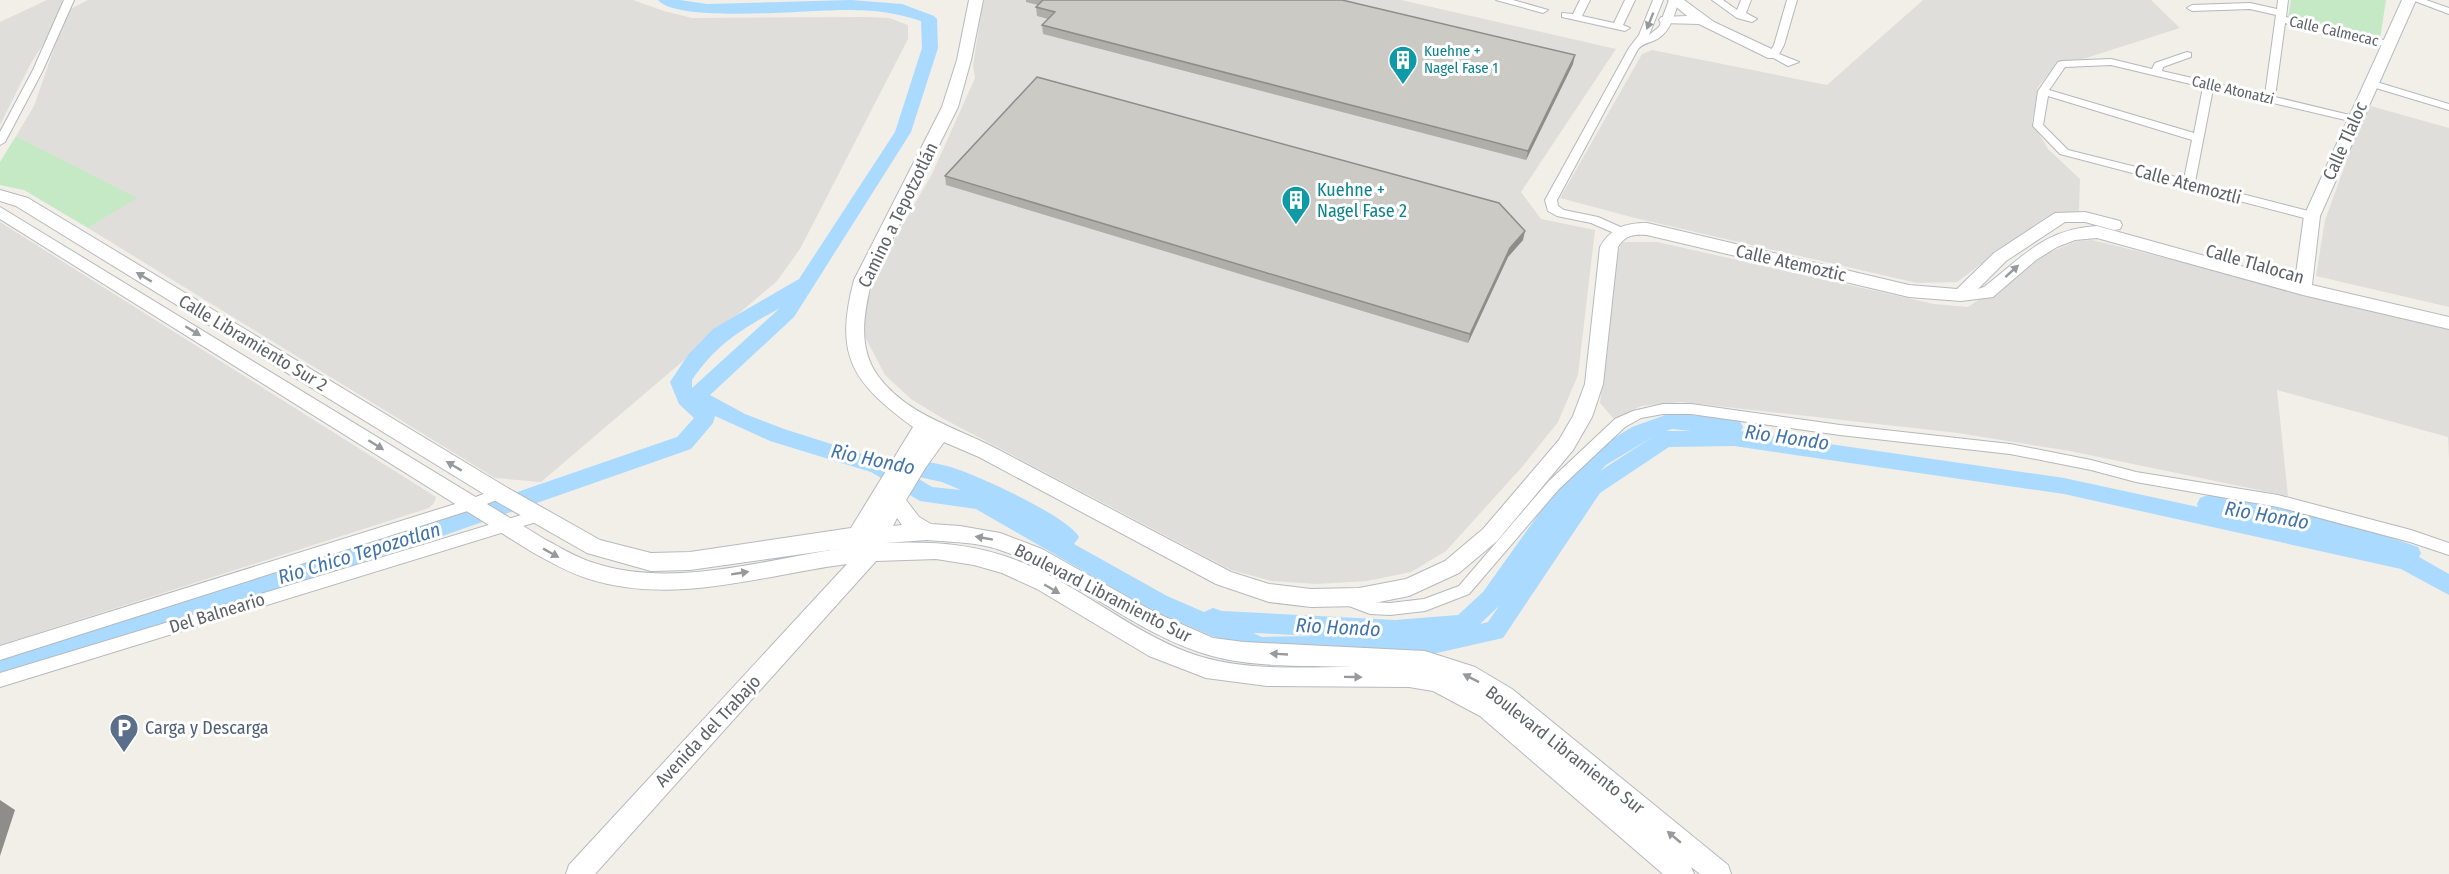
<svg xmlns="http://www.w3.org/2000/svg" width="2449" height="874" font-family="'Fira Sans Condensed',sans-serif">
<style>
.industrial{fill:#e0deda}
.green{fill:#c5e8c5}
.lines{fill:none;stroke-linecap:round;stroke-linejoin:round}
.river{fill:#aadaff;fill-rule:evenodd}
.street-casing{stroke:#b5b8bc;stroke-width:2}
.secondary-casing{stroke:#b6babf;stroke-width:2}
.street{fill:#fff;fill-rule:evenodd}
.secondary{fill:#fff;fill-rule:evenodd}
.wall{fill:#afaea9}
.shaded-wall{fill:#8f8d8a}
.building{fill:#cccac5;stroke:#8f8d8a;stroke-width:1.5}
.oneway{fill:#979a9d}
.labels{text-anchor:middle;stroke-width:6;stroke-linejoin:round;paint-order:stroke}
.far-street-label{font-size:15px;fill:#5f6368;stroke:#fff}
.far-culture-label{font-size:15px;fill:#0d838f;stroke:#fff;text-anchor:start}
.street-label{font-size:18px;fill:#5f6368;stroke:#fff}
.culture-label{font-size:18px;fill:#0d838f;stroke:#fff;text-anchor:start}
.service-label{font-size:18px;fill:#4e5e75;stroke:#fff;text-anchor:start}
.water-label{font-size:20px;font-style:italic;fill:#4174aa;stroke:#fff}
</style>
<rect width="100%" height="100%" fill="#f1efe8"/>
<path class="industrial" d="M47 0H62V6L51 32 31 63 0 125V22Z
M88 0H633L664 11 692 18 867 17 889 18 908 25V39L800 249 777 281 541 482 495 478 88 228 136 198 16 136 34 106 67 11Z
M983 0H1401L1616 49 1521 192 1541 219 1595 230 1578 375 1558 422 1522 467 1446 551 1411 572 1367 581 1317 584 1272 581 1231 570 942 418 911 399 885 375 863 333 868 298 891 245 932 174 975 78 973 66Z
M1923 0H2151L2180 28 2083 59 2060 61 2038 87 2032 122 2048 149 2080 179 2079 211 2050 218 2024 232 1957 282 1917 283 1635 218 1560 198 1642 54 1652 50 1827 85Z
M2367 105 2449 128V307L2316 276 2325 220Z
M0 222 436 497 434 503 429 508 0 645Z
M2092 240 2449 327V459L2448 437 2277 390 2288 496 2070 451 1958 433 1681 402 1641 406 1614 419 1600 403 1618 252 1622 242H1657L1934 304 1968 307 2048 253 2077 241Z"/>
<path class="green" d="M2291 0H2386L2380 39 2288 18Z
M16 136 137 198 88 228 24 190 0 185V162Z"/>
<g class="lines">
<path class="river" d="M658 0H680L707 4 851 0 902 4 934 16 937 19 938 48 911 132 794 317 710 395 745 414 784 429 888 462 897 457C913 460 931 462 947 466 972 472 1069 517 1079 537L1074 544 1167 596 1204 612 1213 608 1222 611 1395 620 1458 615 1483 592 1553 494 1590 453 1632 427 1671 413 1733 419 1740 421 1743 427 1741 431 2064 478 2198 507 2197 504 2200 498 2208 495 2336 519 2418 547 2421 553 2419 557 2449 574V595L2401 569 2064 494 1734 446 1669 447 1600 493 1503 638 1428 655 1261 657 1151 610 976 509 920 501 871 472 770 441 715 416 713 423 691 449 431 540 227 606 0 674V654L227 586 428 523 677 437 694 418 679 404 670 382 688 355 713 329 799 279 895 132 922 48 921 21C898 13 874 10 849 10 814 9 678 24 658 0ZM780 308 692 388V380C717 343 742 329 780 308ZM1672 429 1691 431H1666ZM1654 436 1600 471 1606 465ZM914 476 942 482 961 490 932 487ZM1499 606 1488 622 1480 624ZM1253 633 1319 636 1262 637Z"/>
<g class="street-casing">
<path id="street" d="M64 0H74L43 70 5 142 0 145V132L33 70Z
M1496 0H1513L1548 10 1543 13Z
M1580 0H1590L1582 16 1614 23 1625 0H1635L1623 25 1630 28 1625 31 1562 17V13L1573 14Z
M1653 0H1663L1649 35 1659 27 1669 0H1679C1675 13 1671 30 1659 38 1652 43 1644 42 1638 49L1557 200 1558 206 1564 210 1598 217 1625 229 1627 232 1625 235 1621 236 1591 223 1557 216 1548 211 1545 200 1629 48 1639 35Z
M1712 0H1723L1737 10 1741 0H1751L1746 13 1757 19 1752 22 1737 18Z
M1787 0H1797L1784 45 1779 54 1799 62 1788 66 1768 55 1774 45Z
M2278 0H2288L2286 17 2388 41 2393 44 2388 47 2285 23 2275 97 2358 117 2359 119 2354 122 2213 89 2195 182 2316 213 2318 216 2316 219 2312 220 2060 154 2033 126 2038 91 2058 62 2062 61 2111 59 2152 69 2155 63 2187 52 2191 53V57L2163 67 2162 71 2265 95 2276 15 2250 9 2192 11 2187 8 2192 5 2250 3 2277 9ZM2111 65 2203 87 2194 133 2049 90 2065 67ZM2048 96 2192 140 2184 179 2068 150 2043 125Z
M2412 0H2426L2449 8V14Z
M2370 80 2449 104V110L2366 85 2365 83Z
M1663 404H1691L1840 425 2010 444 2091 460 2136 472 2278 495 2411 530 2449 543V555L2410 542 2278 507 2136 482 2091 470 2010 454 1840 435 1691 414H1663L1641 418 1625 427 1559 489 1469 594 1425 611 1390 615 1370 614 1341 603 1339 599 1341 595 1346 593 1370 602 1390 603 1424 599 1459 586 1549 481 1615 419 1633 411Z
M499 488 504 489 506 493 504 497 477 508 0 660V646L468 500Z
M538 510 543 512 545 516 543 520 0 687V673Z"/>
</g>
<g class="secondary-casing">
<path id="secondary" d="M969 0H983L971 60 958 107 872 280C864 312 857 347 878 376 908 416 956 427 997 449 1075 490 1153 531 1231 572L1269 584 1311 589 1359 588 1406 579 1445 561 1483 529 1559 440 1573 416 1585 384 1600 247C1611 228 1625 223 1647 223L1909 285 1957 289 1994 253 2055 213 2085 212 2120 221 2122 225 2120 229 2114 230 2085 222H2065L2006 261 1978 289 1984 287C2023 257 2044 229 2097 226L2295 281 2304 216 2402 0H2416L2320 216 2312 285 2449 317V329L2303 295 2097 238 2075 240 2057 247 2036 260 1993 297 1961 301 1909 297 1647 235C1634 234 1625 235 1618 247L1603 384 1592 417 1573 450 1497 541 1459 573 1409 596 1359 606 1311 607 1269 602 1216 584 979 457 944 442 926 467 906 500 919 517 931 524 960 526 1000 533 1042 549 1154 612 1213 638 1244 642 1425 651 1475 667 1512 689 1728 865 1731 874H1700L1691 867 1694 874H1663L1480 716 1433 691 1409 687 1267 686 1206 678 1149 656 1037 589 1002 573 974 565 936 559 876 561 595 874H566L569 865 847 564C762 575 675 606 589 579 569 573 550 562 532 552L0 219V207L546 540C561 548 576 557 591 562 671 590 765 559 845 548L690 570 651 571 587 553 492 499 16 206 0 201V190L28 198 506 487 600 540 651 553 690 552 851 528 913 427C852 382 834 356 854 280L942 107 957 60ZM897 518 902 525 893 526ZM927 540C951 542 977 542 1000 550 1075 575 1135 635 1212 656 1255 668 1309 665 1354 667 1299 667 1239 672 1187 652 1130 630 1083 589 1028 565 982 544 934 541 885 543Z
M1668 0H1684L1714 22 1778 52 1780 55 1778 58H1768L1699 24 1661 23 1659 20 1661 17 1687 16Z"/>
</g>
<use href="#street" class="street"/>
<use href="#secondary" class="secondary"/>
</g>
<path class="wall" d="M1026 0H1342L1573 64 1526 160 1043 34 1042 25 1048 19 1037 16 1036 7 1038 5 1026 2Z
M945 176 1523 240 1508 257 1468 343 946 185Z"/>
<path class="shaded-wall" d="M1575 55 1573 64 1526 160 1528 151Z
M1525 231 1523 240 1508 257 1468 343 1470 334 1510 248Z
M0 800 15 810 0 856Z"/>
<path class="building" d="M1043 0H1342L1575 55 1528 151 1042 25 1055 12 1036 7Z
M1037 77 1499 203 1525 231 1510 248 1470 334 945 176Z"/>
<defs><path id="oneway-solid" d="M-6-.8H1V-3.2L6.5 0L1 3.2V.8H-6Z" transform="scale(1.5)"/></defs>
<g class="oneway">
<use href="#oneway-solid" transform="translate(1650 21) rotate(112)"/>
<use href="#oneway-solid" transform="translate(2012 271) rotate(-42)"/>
<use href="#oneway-solid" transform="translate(144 277) rotate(-149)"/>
<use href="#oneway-solid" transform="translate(193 331) rotate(32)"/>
<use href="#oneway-solid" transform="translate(376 445) rotate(32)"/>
<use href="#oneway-solid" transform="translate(454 466) rotate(-149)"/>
<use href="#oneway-solid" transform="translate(984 538) rotate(-170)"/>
<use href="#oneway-solid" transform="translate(551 553) rotate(29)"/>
<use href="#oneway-solid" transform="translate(740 573) rotate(-9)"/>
<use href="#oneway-solid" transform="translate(1052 589) rotate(30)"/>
<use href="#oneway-solid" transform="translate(1279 654) rotate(-177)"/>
<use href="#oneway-solid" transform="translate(1353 677) rotate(1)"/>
<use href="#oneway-solid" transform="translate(1471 678) rotate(-153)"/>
<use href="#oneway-solid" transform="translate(1674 837) rotate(-140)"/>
</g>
<defs>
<g id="building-pin" transform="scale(1.5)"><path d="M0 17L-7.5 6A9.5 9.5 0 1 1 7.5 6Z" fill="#0f9aa8" stroke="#fff"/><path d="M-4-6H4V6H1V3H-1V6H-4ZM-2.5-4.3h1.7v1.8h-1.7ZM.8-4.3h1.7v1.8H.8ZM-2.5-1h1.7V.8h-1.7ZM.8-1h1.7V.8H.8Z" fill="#fff"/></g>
<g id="parking-pin" transform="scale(1.5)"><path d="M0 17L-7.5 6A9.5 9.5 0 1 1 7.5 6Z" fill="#5c6f8a" stroke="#fff"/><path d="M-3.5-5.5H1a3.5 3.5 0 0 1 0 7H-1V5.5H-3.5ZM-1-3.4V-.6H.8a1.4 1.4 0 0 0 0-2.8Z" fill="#fff"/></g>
</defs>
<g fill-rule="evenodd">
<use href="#building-pin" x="1403" y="60"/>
<use href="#building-pin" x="1296" y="200"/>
<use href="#parking-pin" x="124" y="728"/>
</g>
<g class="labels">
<g class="far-street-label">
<text transform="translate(2334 31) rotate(13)" y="5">Calle Calmecac</text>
<text transform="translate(2233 90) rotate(13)" y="5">Calle Atonatzi</text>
</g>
<g class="far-culture-label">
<text x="1424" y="56">Kuehne +<tspan x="1424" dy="17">Nagel Fase 1</tspan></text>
</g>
<g class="street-label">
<text transform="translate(2345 141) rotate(-66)" y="6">Calle Tlaloc</text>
<text transform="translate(2188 184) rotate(15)" y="6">Calle Atemoztli</text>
<text transform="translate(898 215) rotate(-64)" y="6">Camino a Tepotzotlán</text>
<text transform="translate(1791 263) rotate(13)" y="6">Calle Atemoztic</text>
<text transform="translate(2255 264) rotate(16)" y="6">Calle Tlalocan</text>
<text transform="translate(253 343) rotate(31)" y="6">Calle Libramiento Sur 2</text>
<text transform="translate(1103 593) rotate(27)" y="6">Boulevard Libramiento Sur</text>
<text transform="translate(217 613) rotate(-17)" y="6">Del Balneario</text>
<text transform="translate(708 731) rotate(-47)" y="6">Avenida del Trabajo</text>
<text transform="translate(1565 750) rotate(38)" y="6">Boulevard Libramiento Sur</text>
</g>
<g class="culture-label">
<text x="1317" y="196">Kuehne +<tspan x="1317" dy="21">Nagel Fase 2</tspan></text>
</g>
<g class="service-label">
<text x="145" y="734">Carga y Descarga</text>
</g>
<g class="water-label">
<text transform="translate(1787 437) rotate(8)" y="7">Rio Hondo</text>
<text transform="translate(873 459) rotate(12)" y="7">Rio Hondo</text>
<text transform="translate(2267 515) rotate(10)" y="7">Rio Hondo</text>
<text transform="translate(359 553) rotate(-17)" y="7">Rio Chico Tepozotlan</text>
<text transform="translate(1338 627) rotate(3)" y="7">Rio Hondo</text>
</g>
</g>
</svg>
